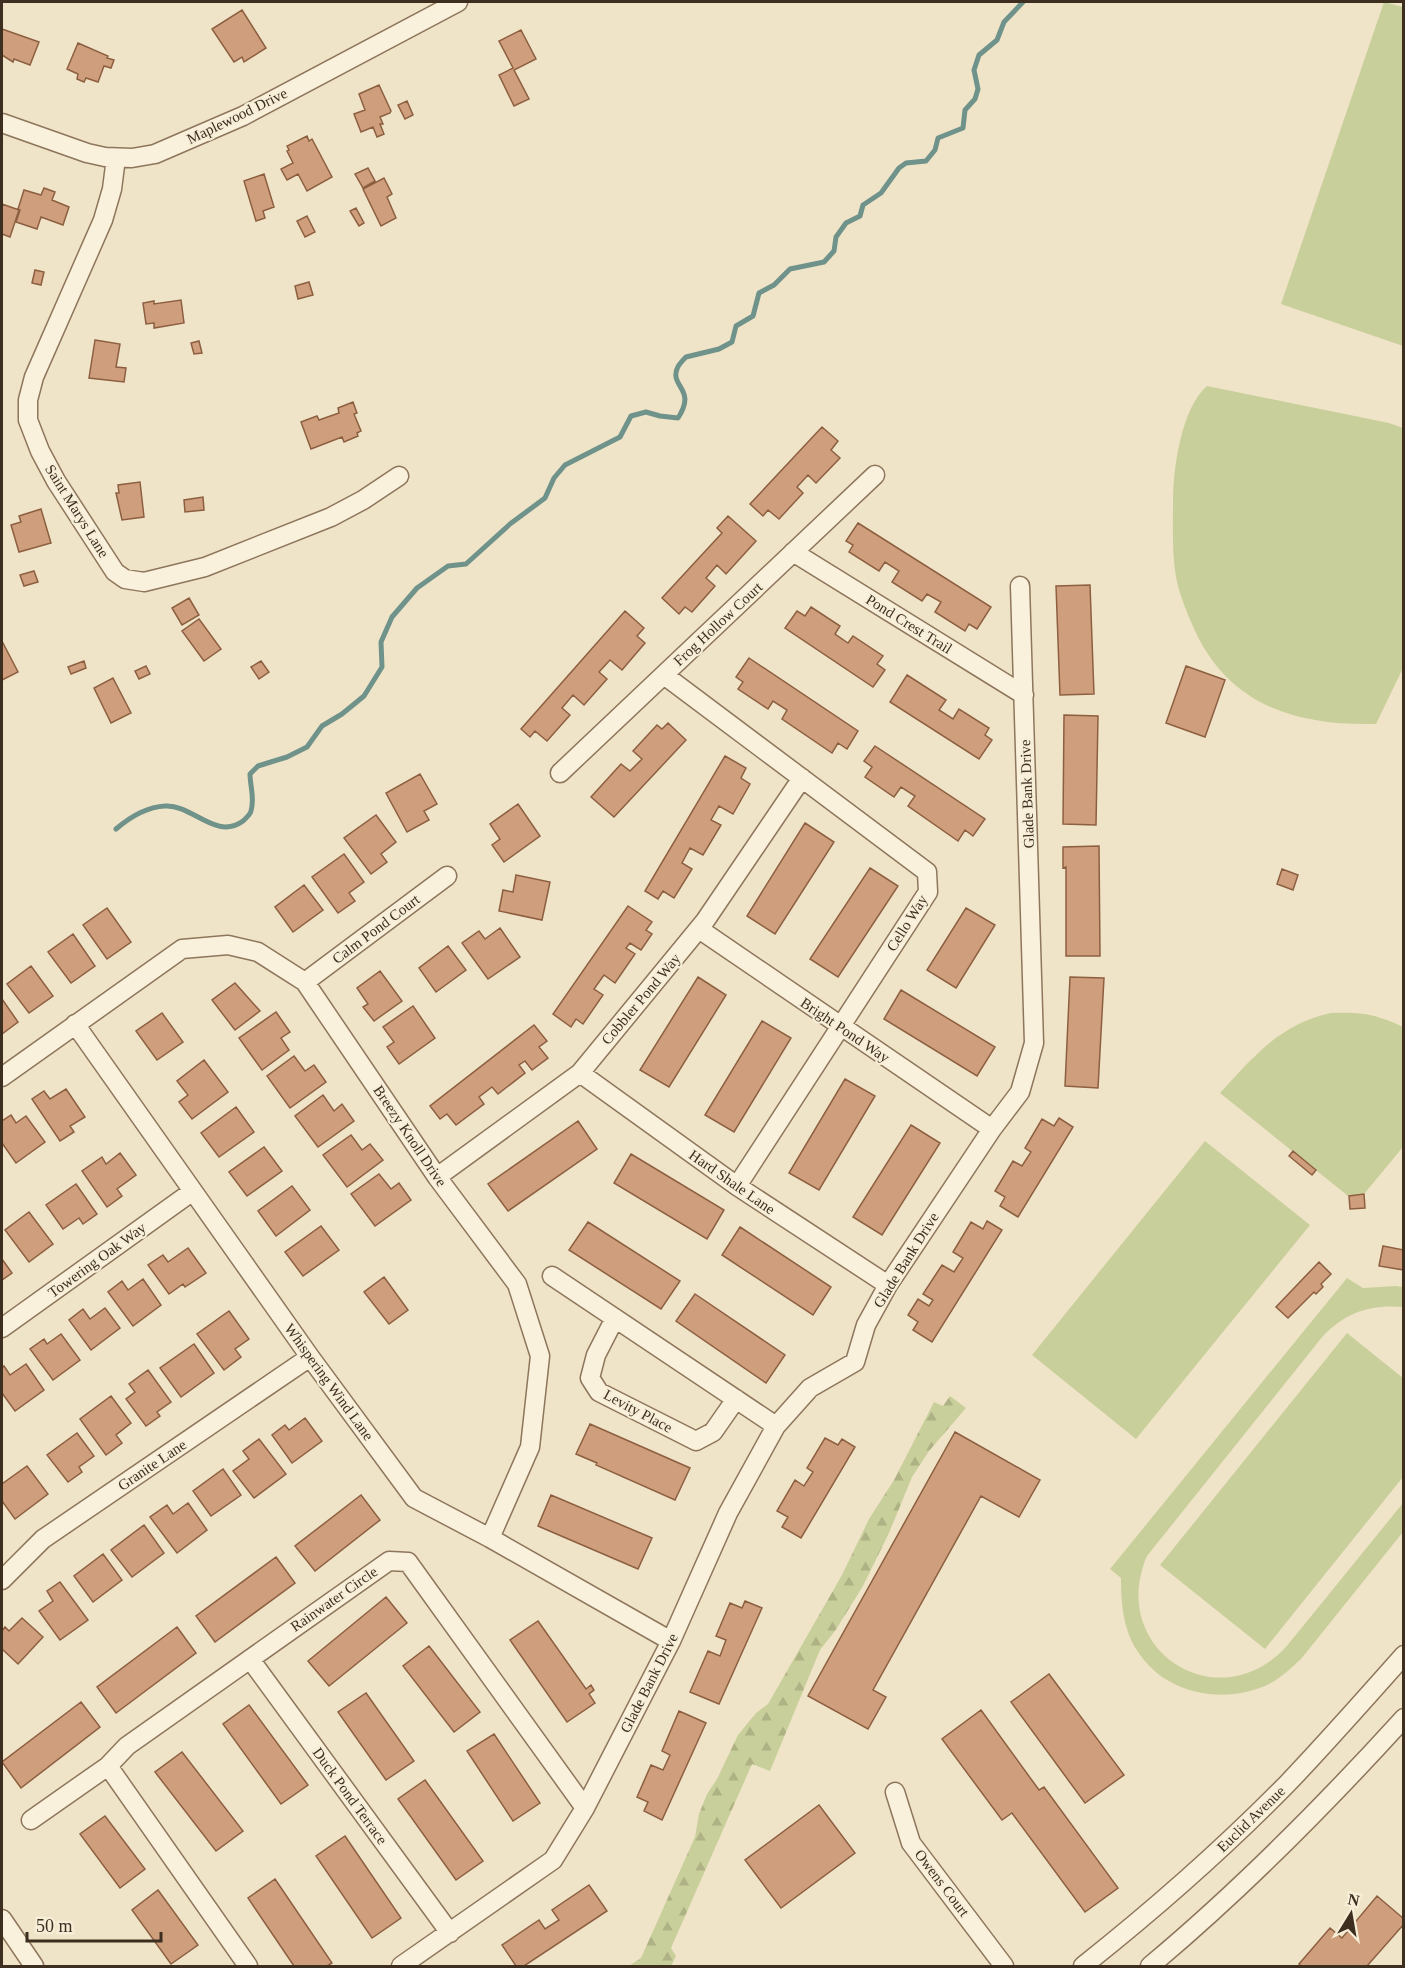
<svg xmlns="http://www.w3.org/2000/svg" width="1405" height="1968" font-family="Georgia,serif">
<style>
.green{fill:#c9cf9b}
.forest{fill:url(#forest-firs)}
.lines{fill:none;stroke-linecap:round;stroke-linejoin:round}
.stream{stroke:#6f938a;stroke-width:5}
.building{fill:#cf9f7d;stroke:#8d5f41;stroke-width:1.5}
.minor-casing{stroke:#8d765c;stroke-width:21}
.minor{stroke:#faf1dc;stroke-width:18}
.labels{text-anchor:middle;stroke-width:4.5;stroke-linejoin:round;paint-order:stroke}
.street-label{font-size:15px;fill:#3d2e20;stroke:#f7eed8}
</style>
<defs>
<pattern id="forest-firs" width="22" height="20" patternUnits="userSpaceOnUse" patternTransform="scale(1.5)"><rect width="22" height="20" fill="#c9cf9b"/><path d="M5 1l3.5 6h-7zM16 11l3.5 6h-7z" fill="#aeb285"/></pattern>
</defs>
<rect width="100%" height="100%" fill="#f0e4c8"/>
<path class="green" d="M1384 2 1403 7V346L1281 304Z
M1207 386 1389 423 1403 428V668L1376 724C1293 726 1225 704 1191 622 1184 605 1177 588 1175 570 1172 548 1173 524 1173 502 1173 470 1181 408 1207 386Z
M1331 1013C1361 1012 1376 1014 1403 1027V1147L1364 1194 1348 1196 1220 1093C1254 1056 1280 1024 1331 1013Z
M1205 1141 1310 1225 1136 1439 1032 1355Z
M1347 1278 1363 1288 1396 1286 1403 1287V1307C1371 1304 1346 1312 1323 1336L1147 1556C1107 1649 1217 1721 1286 1647L1403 1503V1532L1301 1659C1290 1669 1279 1680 1265 1686 1219 1705 1163 1693 1136 1649 1123 1628 1121 1602 1121 1578L1110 1569Z
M1347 1333 1403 1378V1477L1265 1649 1160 1565Z"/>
<path class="forest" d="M950 1396 966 1408 929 1451 912 1477 889 1533 863 1586 835 1631 820 1650 770 1771 752 1764 671 1948 676 1956 671 1966H629L641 1958 695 1837 699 1814 707 1794 717 1779 738 1735 756 1713 768 1704 842 1575 869 1519 894 1480 934 1402 943 1406Z"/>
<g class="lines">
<path class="stream" d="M116 829C130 817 146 807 165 806 192 804 216 841 243 821 246 818 250 815 251 811 255 798 250 786 250 774L258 766 287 757 307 747 322 726 342 714 364 696 382 667 381 642 392 617 417 588 448 566 466 564 510 524 545 498 554 478 565 465 620 437 631 416 646 412 660 416 678 418C697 389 670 387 677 369 678 365 683 360 686 357L719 349 732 342 736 326 753 316 759 293 774 285 790 269 824 262 834 251 836 237 846 223 860 216 863 205 881 193 899 168 906 163 926 161 935 150 938 138 963 128 965 110 975 99 978 89 974 70 979 55 997 40 1004 22 1023 2"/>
</g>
<path class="building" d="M242 10 266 48 244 62 242 57 234 62 212 29Z
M2 29 39 42 30 65 14 59 13 62 2 55Z
M521 30 536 59 514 70 529 99 514 106 499 75 513 68 499 41Z
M78 43 108 56 107 58 114 60 111 68 104 66 98 82 86 78 84 82 77 79 78 74 67 69Z
M379 85 391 111 390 113 380 117 383 124H380L384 134 377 137 373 127 361 132 354 114 365 110 359 94Z
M407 101 413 115 405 119 398 105Z
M307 136 309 141 312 139 332 177 307 191 298 174 287 180 281 169 293 163 287 151 289 150 287 146Z
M368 168 375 181 363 188 355 174Z
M264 174 274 207 263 211 265 218 256 221 244 181Z
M384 178 392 194 387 197 396 218 381 226 363 189Z
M44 188 55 192 52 200 69 207 63 225 41 217 37 229 16 222 20 210 18 209 24 190 41 195Z
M2 204 19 210 10 237 2 234Z
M356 208 364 223 359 226 350 211Z
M307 216 315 232 305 237 297 221Z
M35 270 44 272 41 285 32 283Z
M309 282 313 295 298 299 295 286Z
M181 300 184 323 154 328V323L146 324 143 303 154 301V304Z
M95 340 120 344 116 367 126 368 124 382 89 378Z
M199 341 202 353 194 354 191 343Z
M353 402 357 413 354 414 361 431 357 433 358 436 344 442 342 437 311 449 301 422 317 416 319 420 339 413 338 408Z
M822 427 838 441 831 450 840 458 816 483 808 475 797 487 803 493 779 519 768 510 763 516 750 504Z
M140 482 144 517 122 520 116 493H119L118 485Z
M203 497 204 510 185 512 184 500Z
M41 509 51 543 19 552 11 525 21 522 19 516Z
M728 516 756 541 726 574 717 565 706 578 715 586 692 612 685 607 679 614 662 598 722 533 717 528Z
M858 523 991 607 977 629 969 624 965 631 935 612 941 602 927 594 922 601 892 582 899 571 885 562 879 571 849 552 853 545 846 541Z
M34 571 38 582 24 586 20 575Z
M1090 585 1094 694 1060 695 1056 586Z
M189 598 199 615 182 625 172 608Z
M811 607 840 626 835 634 848 643 853 636 883 656 877 664 885 670 873 687 785 628 797 611 805 616Z
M625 611 644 628 637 636 645 643 622 670 610 660 599 672 607 679 584 705 573 695 562 708 570 715 547 741 535 731 530 737 521 729Z
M199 619 221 649 204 661 182 631Z
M3 643 18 672 2 680V683V644Z
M749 658 858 731 847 749 838 743 832 753 782 719 787 710 773 701 768 709 738 689 743 682 736 677Z
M84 661 86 668 71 674 68 667Z
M261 661 269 672 259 679 251 667Z
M146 666 150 674 139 679 135 671Z
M1186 666 1225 680 1205 737 1166 723Z
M907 675 946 700 939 710 953 719 959 709 989 728 985 735 992 740 979 759 890 702Z
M113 678 131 713 111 723 94 688Z
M1064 715 1098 716 1096 825 1063 824Z
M668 723 686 740 614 817 591 797 621 764 630 771 642 759 633 751 657 725 662 729Z
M875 746 985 819 973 836 965 830 958 841 908 806 915 796 901 787 894 797 865 777 872 767 864 761Z
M725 756 746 768 741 778 750 784 733 814 719 806 711 820 721 825 703 855 690 848 682 863 692 869 674 898 663 891 658 899 645 891Z
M420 774 437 804 424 811 429 820 407 832 386 793Z
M518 804 540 836 504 862 492 845 500 839 490 824Z
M376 815 396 842 381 854 387 862 371 874 344 838Z
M805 823 834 842 775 934 747 916Z
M1099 846 1100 956H1066V867L1063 868V847Z
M344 854 364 882 349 893 355 901 338 913 312 877Z
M870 868 898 886 838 977 810 959Z
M1282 869 1298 875 1293 890 1277 884Z
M516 875 550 882 542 920 499 911 503 890 513 892Z
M304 885 323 910 293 932 275 907Z
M628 906 652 922 646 930 652 934 641 950 630 943 626 948 635 954 615 983 604 975 594 989 603 995 583 1024 576 1019 571 1027 553 1014Z
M107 908 131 942 107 959 83 925Z
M966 908 995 925 956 988 927 970Z
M500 928 520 957 488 979 462 943 479 931 485 939Z
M73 934 95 966 71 983 48 952Z
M448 946 466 970 436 992 419 968Z
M31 966 53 996 29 1013 7 984Z
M380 971 402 1001 374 1021 363 1007 368 1004 357 988Z
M698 977 726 995 669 1087 640 1070Z
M1070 977 1104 978 1098 1088 1065 1086Z
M235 983 260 1011 235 1030 212 1000Z
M901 990 995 1047 977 1076 884 1019Z
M2 999 18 1022 2 1034Z
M413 1006 435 1038 399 1064 387 1047 394 1042 383 1027Z
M276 1012 290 1032 281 1038 289 1050 262 1070 239 1038Z
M162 1013 183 1042 157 1060 136 1031Z
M762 1021 791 1038 734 1132 705 1115Z
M534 1025 547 1041 539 1047 548 1058 532 1070 525 1061 519 1065 525 1073 498 1094 492 1087 479 1097 484 1104 456 1125 447 1114 440 1119 430 1106Z
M294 1056 305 1071 314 1065 326 1082 290 1108 267 1076Z
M204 1060 228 1092 192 1119 179 1102 188 1095 177 1081Z
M845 1079 875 1096 819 1190 789 1173Z
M66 1089 85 1117 70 1126 74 1132 60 1141 32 1099 44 1091 50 1099Z
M323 1095 334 1111 342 1104 354 1121 318 1147 295 1116Z
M236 1107 254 1132 219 1157 201 1133Z
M11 1115 16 1123 26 1116 45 1142 16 1163 2 1143V1121Z
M1059 1118 1073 1127 1018 1217 1000 1206 1005 1197 995 1191 1013 1161 1022 1166 1031 1152 1025 1148 1042 1119 1054 1126Z
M578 1121 597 1149 508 1211 488 1184Z
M911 1125 940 1143 882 1235 853 1217Z
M351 1135 362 1150 370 1144 383 1160 347 1187 323 1155Z
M264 1147 282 1171 247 1196 229 1172Z
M1293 1151 1316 1170 1312 1175 1289 1156Z
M120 1153 136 1175 117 1189 122 1196 107 1207 82 1171 102 1157 106 1164Z
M631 1154 724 1210 707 1239 614 1183Z
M379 1174 391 1189 399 1183 411 1200 375 1226 351 1194Z
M76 1184 97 1214 83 1224 79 1218 63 1229 46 1205Z
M292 1186 310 1210 276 1236 258 1211Z
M1364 1194 1365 1208 1350 1209 1349 1196Z
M29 1212 53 1244 29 1262 5 1230Z
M987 1221 1002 1230 932 1342 913 1330 918 1322 908 1315 918 1299 929 1306 933 1300 923 1294 942 1265 954 1272 963 1258 953 1252 971 1222 983 1229Z
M588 1222 680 1281 661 1309 569 1250Z
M321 1226 339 1250 303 1276 285 1252Z
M740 1227 831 1287 813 1315 722 1255Z
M1383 1246 1404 1250V1270L1379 1266Z
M188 1248 206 1273 185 1287 183 1284 169 1294 148 1265 163 1255 168 1262Z
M2 1259 12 1273 2 1280Z
M1319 1262 1331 1274 1321 1284 1323 1287 1316 1294 1314 1292 1288 1318 1276 1307Z
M384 1277 408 1310 389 1324 364 1292Z
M143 1279 161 1305 133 1326 108 1292 122 1281 128 1290Z
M695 1294 785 1355 766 1383 676 1321Z
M105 1308 120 1328 91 1350 69 1320 83 1309 90 1319Z
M229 1311 249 1339 235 1349 241 1357 224 1370 197 1334Z
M61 1334 80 1360 53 1380 30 1349 44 1339 47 1344Z
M194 1344 214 1373 181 1397 160 1368Z
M26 1364 44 1390 15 1411 2 1393V1368L4 1366 10 1375Z
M148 1370 171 1402 157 1412 160 1416 146 1426 126 1399 135 1392 129 1384Z
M111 1396 131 1423 116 1435 122 1443 106 1455 80 1419Z
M305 1418 322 1441 292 1463 272 1435 285 1425 289 1430Z
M590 1424 690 1468 675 1500 596 1465 597 1463 576 1454Z
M955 1432 1040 1480 1019 1517 981 1496 873 1690 886 1697 868 1729 808 1696Z
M77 1433 94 1456 79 1467 82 1472 68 1482 47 1455Z
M825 1438 838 1445 842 1439 855 1447 801 1538 782 1527 788 1517 777 1511 795 1480 804 1486 813 1472 807 1468Z
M259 1439 286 1474 254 1498 233 1471 249 1459 243 1451Z
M27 1466 48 1494 15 1519 2 1501V1484Z
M223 1469 241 1495 211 1516 193 1491Z
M361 1495 380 1520 315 1571 295 1546Z
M551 1495 652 1538 638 1569 538 1526Z
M188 1503 207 1530 177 1553 150 1517 167 1505 173 1514Z
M144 1525 164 1553 132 1577 111 1550Z
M103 1554 122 1580 93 1602 74 1576Z
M276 1557 295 1583 215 1642 196 1616Z
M60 1582 88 1620 60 1640 39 1611 53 1601 47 1591Z
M386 1597 407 1623 329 1686 308 1661Z
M745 1601 762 1608 719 1704 690 1692 708 1651 720 1656 726 1640 716 1636 730 1603 742 1608Z
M22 1618 43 1637 18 1664 2 1649V1631L5 1627 9 1631Z
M538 1621 586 1689 591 1685 594 1690 589 1694 595 1703 567 1722 510 1640Z
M177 1627 196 1653 116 1713 97 1687Z
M429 1646 480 1712 454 1732 403 1666Z
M1049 1674 1124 1775 1085 1803 1011 1702Z
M366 1693 414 1761 386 1780 338 1712Z
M81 1702 100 1727 21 1788 2 1762Z
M249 1705 308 1785 281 1804 223 1724Z
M981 1710 1039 1790 1044 1787 1118 1888 1085 1912 1012 1813 1002 1820 942 1739Z
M679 1711 706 1723 662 1820 644 1811 648 1802 637 1797 651 1765 663 1770 670 1755 662 1751Z
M494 1734 540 1803 513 1821 467 1751Z
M182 1752 243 1831 216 1851 155 1772Z
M425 1780 483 1861 456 1880 398 1799Z
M819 1805 855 1853 781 1908 745 1860Z
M105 1816 145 1869 120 1888 80 1834Z
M345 1836 401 1918 372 1938 316 1856Z
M275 1879 332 1963 327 1966H294L248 1898Z
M589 1885 607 1911 524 1966H516L502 1945 539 1920 545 1929 559 1920 552 1910Z
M158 1890 198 1945 171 1964 132 1910Z
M1377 1896 1404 1919V1924L1367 1966H1301L1299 1964 1330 1928 1342 1938Z"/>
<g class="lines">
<g class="minor-casing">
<path id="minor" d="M2 123 87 153 105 157 132 158 155 154 243 116 458 2
M116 158 112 189 103 220 34 377 28 400V420L40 451 56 481 115 572 125 579 144 582 205 567 331 517 363 500 399 476
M793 552 1024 695
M664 675 927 872 928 892 737 1186
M560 773 875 475
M699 929 992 1129
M305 982 447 876
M75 1024 310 1357 414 1498 490 1538 671 1641
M580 1073 737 1186 888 1285
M2 1077 182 949 228 945 258 952 305 982 437 1177 517 1284 540 1356 530 1447 490 1538
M437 1177 580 1073 705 921 802 778
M552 1276 776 1426
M615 1318 596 1355 590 1378 599 1392 696 1441 713 1432 736 1399
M2 1328 193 1191
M2 1580 43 1539 310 1357
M250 1659 450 1933
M108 1766 248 1966
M895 1792 911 1843 1004 1966
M31 1820 108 1766 127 1746 389 1561 408 1562 585 1808
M2 1919 34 1966
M401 1966 553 1860 585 1808 671 1641 728 1513 776 1426 810 1388 855 1362 866 1325 888 1285 992 1129 1020 1092 1034 1043 1020 586
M1083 1966C1155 1909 1223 1849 1287 1784 1327 1742 1365 1699 1404 1655
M1150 1966C1241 1890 1324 1806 1404 1718"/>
</g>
<use href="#minor" class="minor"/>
</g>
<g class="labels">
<g class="street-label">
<text transform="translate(237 116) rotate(-26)" y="5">Maplewood Drive</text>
<text transform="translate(77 511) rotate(58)" y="5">Saint Marys Lane</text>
<text transform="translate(718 624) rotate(-43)" y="5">Frog Hollow Court</text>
<text transform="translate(909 624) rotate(32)" y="5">Pond Crest Trail</text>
<text transform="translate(1027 794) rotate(-92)" y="5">Glade Bank Drive</text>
<text transform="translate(907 923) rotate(-58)" y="5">Cello Way</text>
<text transform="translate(376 929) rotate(-37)" y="5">Calm Pond Court</text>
<text transform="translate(641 999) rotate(-50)" y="5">Cobbler Pond Way</text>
<text transform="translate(845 1030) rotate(34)" y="5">Bright Pond Way</text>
<text transform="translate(410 1136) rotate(56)" y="5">Breezy Knoll Drive</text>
<text transform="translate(732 1182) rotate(35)" y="5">Hard Shale Lane</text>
<text transform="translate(97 1260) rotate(-36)" y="5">Towering Oak Way</text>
<text transform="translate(906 1260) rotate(-58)" y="5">Glade Bank Drive</text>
<text transform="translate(329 1382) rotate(54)" y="5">Whispering Wind Lane</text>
<text transform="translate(638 1411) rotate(28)" y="5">Levity Place</text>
<text transform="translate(152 1465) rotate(-34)" y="5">Granite Lane</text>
<text transform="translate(334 1599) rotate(-35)" y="5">Rainwater Circle</text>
<text transform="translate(649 1683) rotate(-63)" y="5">Glade Bank Drive</text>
<text transform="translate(350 1796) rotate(54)" y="5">Duck Pond Terrace</text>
<text transform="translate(1251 1819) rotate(-44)" y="5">Euclid Avenue</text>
<text transform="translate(942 1883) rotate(53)" y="5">Owens Court</text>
</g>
</g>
<rect width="1405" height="1968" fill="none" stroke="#3d2e20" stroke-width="6"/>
<g transform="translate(1351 1914) rotate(11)" stroke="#f7eed8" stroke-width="4.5" paint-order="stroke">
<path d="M0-4.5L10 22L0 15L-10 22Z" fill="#3d2e20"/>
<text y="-9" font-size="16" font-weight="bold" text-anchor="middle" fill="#3d2e20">N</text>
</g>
<path d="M27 1932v9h134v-9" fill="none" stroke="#3d2e20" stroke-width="3"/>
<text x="36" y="1932" font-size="18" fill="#3d2e20" stroke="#f7eed8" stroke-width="4.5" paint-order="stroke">50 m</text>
</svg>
